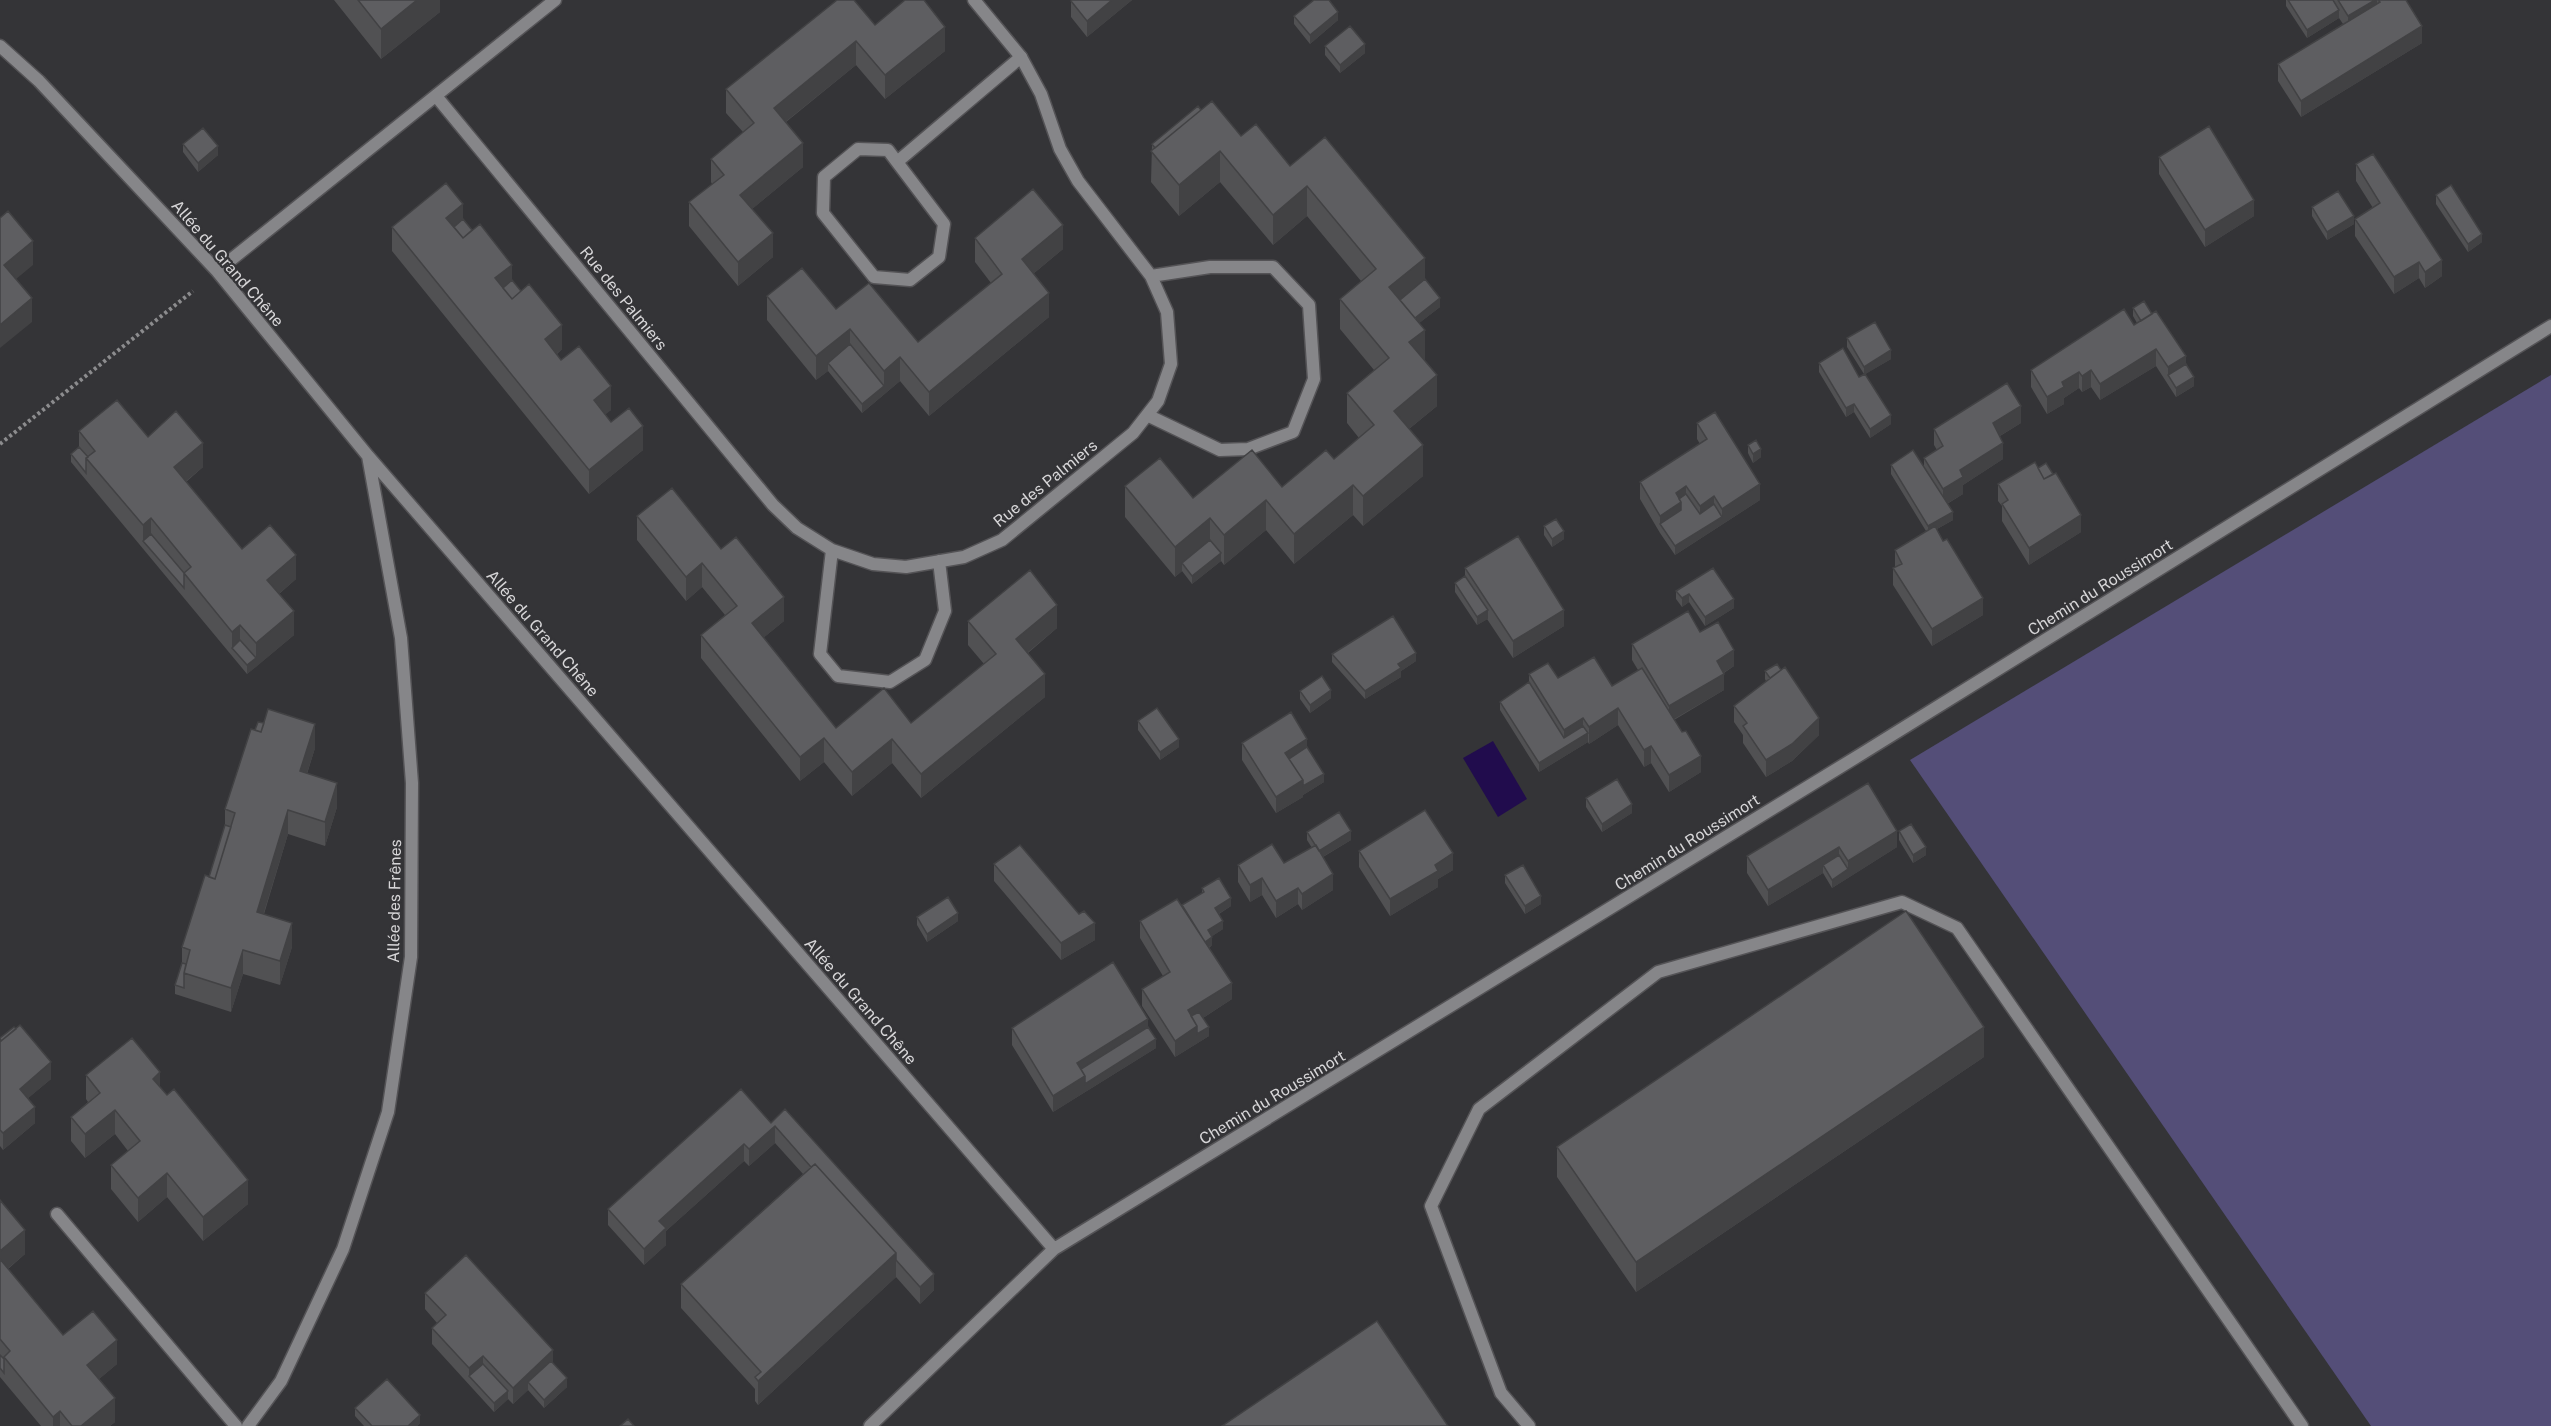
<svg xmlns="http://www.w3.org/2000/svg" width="2551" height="1426" font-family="'Public Sans',sans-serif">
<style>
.green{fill:#544e78}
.water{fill:#210c4d}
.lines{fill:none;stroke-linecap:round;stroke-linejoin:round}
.service-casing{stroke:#545356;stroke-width:15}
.minor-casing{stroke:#545356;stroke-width:15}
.path{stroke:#8c8c8e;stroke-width:4;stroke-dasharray:3 3;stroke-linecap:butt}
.service{stroke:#868689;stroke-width:12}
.minor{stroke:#868689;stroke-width:12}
.wall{fill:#515153}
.shaded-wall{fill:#424244}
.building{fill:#5e5e61;stroke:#424244;stroke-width:1.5}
.labels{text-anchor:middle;stroke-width:4.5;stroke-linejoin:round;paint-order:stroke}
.street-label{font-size:16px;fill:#d7d6d8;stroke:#343437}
</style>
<rect width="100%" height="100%" fill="#343437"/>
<path class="green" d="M2551 375V1426H2371L1910 760Z"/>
<path class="water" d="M1493 741 1527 799 1498 817 1463 758Z"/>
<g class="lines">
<g class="service-casing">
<path id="service" d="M897 162 944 224 939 257 910 280 874 277 823 213 824 177 858 149 888 150 897 162 1021 57
M1529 1426 1501 1393 1431 1206 1479 1109 1658 972 1902 902 1957 928 2302 1426"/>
</g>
<g class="minor-casing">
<path id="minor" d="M0 46 39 81 217 271 368 456 1054 1249
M436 96 773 505 797 528 832 550 873 564 906 567 964 557 1002 540 1133 433 1158 401 1171 364 1167 312 1151 276 1078 181 1060 149 1041 94 1021 57 974 0
M217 271 555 0
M1147 415 1220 450 1248 449 1293 432 1314 379 1309 305 1273 267H1210L1151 276
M832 550 820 654 838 676 890 682 925 660 945 611 939 561
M57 1214 236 1426
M248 1426 281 1381 343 1249 388 1112 411 957 412 783 401 638 368 456
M870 1426 1054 1249 1863 753 2551 326"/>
</g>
<path class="path" d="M0 444 193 291"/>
<use href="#service" class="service"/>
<use href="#minor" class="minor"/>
</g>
<path class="wall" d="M334 0H440V12L381 59Z
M1132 0 1087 37 1071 17V1Z
M2286 0H2406L2422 43 2301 117 2278 81V64L2343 24 2339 18 2307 38 2286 6Z
M1294 16 1338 20 1310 44 1294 24Z
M875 25 945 51 885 99 856 65 786 122 803 167 752 209 773 257 738 286 689 226V202L712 184 711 182V159L743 132 726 113V89Z
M1325 46 1365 53 1340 73 1325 55Z
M1201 110 1241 136 1290 166 1425 279 1440 307 1419 323 1424 360 1437 406 1409 429 1423 476 1363 526 1353 515 1294 564 1266 530 1224 565 1221 561 1192 584 1182 571 1175 577 1125 517V486L1193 498 1282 487 1334 459 1359 438 1347 423V393L1374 370 1340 329V299L1361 281 1307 216 1273 245 1220 182 1179 216 1151 182 1152 144Z
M183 144 218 155 198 172 183 152Z
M2159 157 2254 216 2205 247 2159 174Z
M2356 164 2442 276 2425 288 2419 278 2394 294 2355 236V219L2373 208 2356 181Z
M2436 195 2482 242 2468 252 2436 204Z
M2312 207 2354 224 2327 240 2312 216Z
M463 219 512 280 562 349 557 354 561 360 611 410 605 414 611 422 643 450 589 494 392 251V227Z
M975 238 1063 249 1033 274 1049 317 929 416 900 381 862 413 828 371 816 380 767 320V296L836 309 918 342 991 283 975 262Z
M2133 308 2186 364 2194 386 2176 397 2156 366 2100 400 2091 387 2082 392 2079 388 2064 398V404L2047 414 2031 387V370L2134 325 2137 323 2133 316Z
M1847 338 1891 359 1865 374 1891 424 1870 438 1854 412 1846 417 1819 372V363L1859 377 1864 374 1847 347Z
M1697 423 1760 500 1675 555 1660 533 1640 499V482L1700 444 1697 439Z
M2021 423 2000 436 2003 459 1963 485V494L1947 504 1953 520 1937 529 1983 615 1932 646 1893 585V568L1895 567V550L1926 531 1891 474V465L1924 466V458L1937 450 1934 445V429Z
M79 431 148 437 203 467 186 482 242 549 296 579 279 594 294 635 247 674 71 462V454L79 447Z
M1748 445 1761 457 1753 463 1748 453Z
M2038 468 2081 532 2029 565 2002 521V506L1998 501V484Z
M637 516 721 549 784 621 763 638 836 728 911 723 984 664 968 645V621L1057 628 1028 653 1045 697 921 798 892 763 852 796 824 762 800 781 701 658V635L725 615 702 587 686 601 637 540Z
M1544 526 1564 539 1552 547 1544 535Z
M1465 568 1564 626 1513 658 1487 619 1477 625 1455 592V583L1465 576Z
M1676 591 1734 608 1705 626 1689 602 1682 607 1676 599Z
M1700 632 1734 666 1724 673V690L1674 720 1701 772 1669 792 1651 763 1644 767 1618 725 1589 744 1588 742 1539 772 1500 710V702L1529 682V674L1612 686 1638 670 1632 660V644Z
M1332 654 1416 661 1401 671V677L1365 699 1332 662Z
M1765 671 1819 735 1792 761 1766 777 1743 743V735L1734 722V706L1766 681 1765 679Z
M1300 691 1331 698 1310 713 1300 699Z
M1138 721 1179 747 1160 760 1138 730Z
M1242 743 1307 747 1324 782 1303 795V797L1276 813 1242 760Z
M315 748 307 774 337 807 325 846 288 834 264 914 292 947 280 985 243 974 231 1012 175 994V985L182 963V947L209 877 225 825V809Z
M1868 783 1897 847 1832 888 1823 873 1768 906 1747 873V856Z
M1586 798 1632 813 1602 832 1586 807Z
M1899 831 1926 855 1913 863 1899 840Z
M1307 832 1351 840 1323 857 1333 890 1302 910 1298 904 1276 918 1262 895 1250 902 1238 882V865L1284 863 1312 848 1307 840Z
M1359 851 1453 870 1438 879V887L1390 916 1359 867Z
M994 864 1079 914 1095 940 1061 960 994 881Z
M1505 875 1541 904 1525 914 1505 883Z
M1202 888 1231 906 1219 914 1223 929 1212 936V945L1209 948 1232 999 1203 1018 1209 1036 1175 1057 1142 1006V989L1163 976 1140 938V921L1182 906 1202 893Z
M917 917 958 921 927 942 917 925Z
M1148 1027 1156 1048 1053 1112 1012 1045V1028Z
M0 1038 51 1079 28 1098 35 1123 3 1150 0 1146Z
M1984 1057 1636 1292 1557 1177V1147Z
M86 1075 160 1088 248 1204 203 1241 167 1197 138 1222 111 1189V1165L128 1151 115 1134 85 1158 71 1141V1117L88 1102 86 1099Z
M771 1123 934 1290 920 1304 896 1277 758 1405 755 1401V1389L681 1308V1284L803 1174 775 1143 749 1166 744 1161 666 1231V1245L644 1265 608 1225V1209Z
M0 1200 25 1254 8 1269 63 1335 117 1364 99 1379 115 1422 110 1426H41L0 1377Z
M425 1293 553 1363 567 1387 544 1408 528 1390 513 1404 508 1399 494 1412 432 1344V1328L437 1323 425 1309Z
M355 1408 420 1423 417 1426H364L355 1416Z"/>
<path class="shaded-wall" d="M417 0H440V12L381 59V29Z
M1112 0H1132L1087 37V21Z
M2375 0H2377V15L2348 33V16Z
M2339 10V18L2307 38V30Z
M1338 12V20L1310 44V35Z
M2422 26V43L2301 117V101Z
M945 27V51L885 99V75Z
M856 41V65L774 131V108Z
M1365 44V53L1340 73V65Z
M803 143V167L740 219V195Z
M218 146V155L198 172V163Z
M1220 151V182L1179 216V185Z
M1307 186V216L1273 245V215Z
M2254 200V216L2205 247V230Z
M463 204V228L446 233V218Z
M2354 216V224L2327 240V232Z
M1063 225V249L1022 283V259Z
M773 233V257L738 286V262Z
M2482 234V242L2468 252V244Z
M33 241V265L4 289V265Z
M1425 258V288L1393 314 1389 287Z
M2442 260V276L2425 288V272Z
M2419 262V278L2394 294V277Z
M512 265V289L495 294V278Z
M1049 293V317L929 416V392Z
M32 298V322L0 348V325Z
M1440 298V307L1413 328V320Z
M562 325V349L545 363V339Z
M850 329V353L828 363V371L816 380V356Z
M1425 330V360L1409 373V342Z
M2156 349V366L2100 400V384Z
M1891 350V359L1864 375V367Z
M2186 356V373L2168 375V367Z
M900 357V381L862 413V404L884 386V371Z
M2091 370V387L2082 392V376Z
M2079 372V388L2064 398V404L2047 414V397L2062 382Z
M1437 375V406L1394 441V411Z
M2194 377V386L2176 397V388Z
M611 386V410L594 424V400Z
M1854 404V412L1846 417V408Z
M2021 406V423L1993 440V423Z
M1891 415V424L1870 438V429Z
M643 426V450L589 494V470Z
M203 443V467L174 491V467Z
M2003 443V459L1963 485V494L1943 506V489L1960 470Z
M1423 445V476L1363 526V496Z
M1761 449V457L1753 463V454Z
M1760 484V500L1675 555V546L1722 517V509Z
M1353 485V515L1294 564V534Z
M1686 486V502L1681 518 1660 524V516L1676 493Z
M1714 496V513L1700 523V506Z
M1266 500V530L1224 565V535Z
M1953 512V520L1928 534V526Z
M2081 515V532L2029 565V548Z
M151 518V542L143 541V549V525Z
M1210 518V548L1182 563V571L1175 577V547Z
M1564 531V539L1552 547V539Z
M1221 553V561L1192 584V576Z
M296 555V579L267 604V580Z
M702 563V587L686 601V577Z
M1689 594V602L1682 607V598Z
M784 597V621L752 647V623Z
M1983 598V615L1932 646V629Z
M1734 599V608L1705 626V617Z
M1057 605V628L1016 662V639Z
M1488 610V619L1477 625V617Z
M1564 610V626L1513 658V641Z
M294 611V635L256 667V643Z
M240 625V649L232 648V632Z
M1734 650V666L1717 677V661Z
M1416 653V661L1401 671V677L1365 699V691L1398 664Z
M256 658V667L247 674V665Z
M1045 674V697L921 798V774Z
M1724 674V690L1669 722V706Z
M1331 690V698L1310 713V705Z
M1618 708V725L1589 744V727Z
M1583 718V735L1564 746V730Z
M1819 718V735L1792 761 1766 777V760Z
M315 724V748L300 795V771Z
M1588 733V742L1539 772V763Z
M824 738V762L800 781V757Z
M892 739V763L852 796V772Z
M1179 739V747L1160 760V752Z
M1307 739V755L1285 762V753Z
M1651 746V763L1644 767V750Z
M1701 756V772L1669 792V775Z
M1324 774V782L1303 795V797L1276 813V797L1303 780Z
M337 783V807L325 846V822Z
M1632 804V813L1602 832V824Z
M288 810V834L257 935V912Z
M1351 831V840L1319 859V851Z
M1897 831V847L1848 878V861Z
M1839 847V863L1823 865V873L1768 906V890Z
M1926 847V855L1913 863V855Z
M1453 853V870L1438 879V887L1390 916V899L1435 865Z
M1848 869V878L1832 888V880Z
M1333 874V890L1302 910V894Z
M1262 878V895L1250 902V885Z
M1298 888V904L1276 918V901Z
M1541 896V904L1525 914V906Z
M1231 898V906L1215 916V908Z
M958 913V921L927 942V934Z
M1223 921V929L1208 939V930Z
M292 923V947L280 985V961Z
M1095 923V940L1061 960V943Z
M1212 937V945L1204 950V942Z
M243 950V974L231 1012V988Z
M1232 983V999L1192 1025 1188 1010Z
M1148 1019V1035L1077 1072V1063Z
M1197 1026 1209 1027V1036L1175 1057V1041Z
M1984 1027V1057L1636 1292V1262Z
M1156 1039V1048L1053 1112V1096L1085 1076Z
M51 1062V1079L20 1105V1089Z
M160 1072V1096L153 1079Z
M35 1107V1123L3 1150V1133Z
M115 1110V1134L85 1158V1134Z
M775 1126V1143L749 1166V1149Z
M744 1144V1161L666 1231V1245L644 1265V1249L659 1221Z
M167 1173V1197L138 1222V1198Z
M248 1180V1204L203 1241V1217Z
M25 1230V1254L0 1275V1251Z
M896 1253V1277L758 1405V1381Z
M934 1274V1290L920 1304V1287Z
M117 1340V1364L87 1389V1365Z
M553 1350V1367L528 1382V1390L513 1404V1388Z
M483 1356V1372L469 1376V1368Z
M567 1378V1387L544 1408V1400Z
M508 1391V1399L494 1412V1403Z
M115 1398V1422L110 1426H81Z
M60 1411V1426H53V1417Z
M420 1415V1423L417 1426H408Z"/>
<path class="building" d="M358 0H417L381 29Z
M837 0H854L875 25 905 0H924L945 27 885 75 856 41 774 108 803 143 740 195 773 233 738 262 689 202 724 175 711 159 754 123 726 89Z
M1072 0H1112L1087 21 1071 1Z
M1314 0H1329L1338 12 1310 35 1294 16Z
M2288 0H2333L2339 10 2307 30Z
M2338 0H2375L2348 16Z
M2378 0H2406L2422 26 2301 101 2278 64 2380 2Z
M1350 26 1365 44 1340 65 1325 46Z
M1212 101 1241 136 1256 124 1290 166 1325 137 1425 258 1389 287 1425 330 1409 342 1437 375 1394 411 1423 445 1363 496 1353 485 1294 534 1266 500 1224 535 1210 518 1175 547 1125 486 1160 458 1193 498 1252 450 1282 487 1326 450 1334 459 1374 425 1347 393 1389 358 1340 299 1376 269 1307 186 1273 215 1220 151 1179 185 1151 151Z
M1198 106 1201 110 1155 148 1152 144Z
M2209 126 2254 200 2205 230 2159 157Z
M203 128 218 146 198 163 183 144Z
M2373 154 2442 260 2425 272 2419 262 2394 277 2355 219 2380 203 2356 164Z
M446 183 463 204 446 218 463 238 480 224 512 265 495 278 512 299 529 284 562 325 545 339 561 360 579 346 611 386 594 400 611 422 629 408 643 426 589 470 392 227Z
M2451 185 2482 234 2468 244 2436 195Z
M1033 189 1063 225 1022 259 1049 293 929 392 900 357 884 371 850 329 816 356 767 296 802 268 836 309 869 283 918 342 1002 274 975 238Z
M2338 191 2354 216 2327 232 2312 207Z
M8 211 33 241 4 265 32 298 0 325V218Z
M463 219 472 230 463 238 454 227Z
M1425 279 1440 298 1415 318 1400 300Z
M512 280 521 291 512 299 503 288Z
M2144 301 2152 314 2141 321 2133 308Z
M2124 309 2134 325 2156 311 2186 356 2168 367 2156 349 2100 384 2091 370 2082 376 2079 372 2062 382 2064 387 2047 397 2031 370Z
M1875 322 1891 350 1864 367 1847 338Z
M850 344 884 386 862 404 828 363Z
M1843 348 1859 377 1865 374 1891 415 1870 429 1854 404 1846 408 1819 363Z
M2186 364 2194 377 2176 388 2168 375Z
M2007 383 2021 406 1993 423 2003 443 1960 470 1963 477 1943 489 1924 458 1943 446 1934 429Z
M117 400 148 437 176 411 203 443 174 467 242 549 270 525 296 555 267 580 294 611 256 643 240 625 232 632 184 573 191 567 151 518 143 525 86 458 95 451 79 431Z
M1715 412 1760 484 1722 509 1714 496 1700 506 1686 486 1676 493 1681 502 1660 516 1640 482 1707 439 1697 423Z
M1756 440 1761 449 1753 454 1748 445Z
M79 447 88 457 86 458V473L71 454Z
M1913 450 1953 512 1928 526 1891 465Z
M2035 462 2044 479 2056 473 2081 515 2029 548 2002 504 2008 500 1998 484Z
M2046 463 2053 474 2044 479 2038 468Z
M672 488 721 549 736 537 784 597 752 623 836 728 884 688 911 723 996 654 968 621 1030 570 1057 605 1016 639 1045 674 921 774 892 739 852 772 824 738 800 757 701 635 737 606 702 563 686 577 637 516Z
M1686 494 1700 514 1714 504 1722 517 1675 546 1660 524 1681 510V502L1679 499Z
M1556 519 1564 531 1552 539 1544 526Z
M1935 526 1943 541 1947 539 1983 598 1932 629 1893 568 1902 564 1895 550Z
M151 534 184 573V588L143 541Z
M1518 536 1564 610 1513 641 1465 568Z
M1210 540 1221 553 1192 576 1182 563Z
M1713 568 1734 599 1705 617 1689 594 1682 598 1676 591Z
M1465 576 1488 610 1477 617 1455 583Z
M1688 611 1700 632 1718 622 1734 650 1717 661 1724 674 1669 706 1632 644Z
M1393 616 1416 653 1398 664 1401 668 1365 691 1332 654Z
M240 640 256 658 247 665 232 648Z
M1594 657 1612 686 1642 668 1682 732 1686 731 1701 756 1669 775 1651 746 1644 750 1618 708 1589 727 1583 718 1564 730 1529 674 1548 663 1558 678Z
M1777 664 1781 670 1770 678 1765 671Z
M1785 667 1819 718 1792 744 1766 760 1743 726 1747 723 1734 706Z
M1322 676 1331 690 1310 705 1300 691Z
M1529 682 1564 738 1583 726 1588 733 1539 763 1500 702Z
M1157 708 1179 739 1160 752 1138 721Z
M268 709 315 724 300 771 337 783 325 822 288 810 257 912 292 923 280 961 243 950 231 988 184 973 190 950 182 947 205 875 215 879 235 813 225 809 251 729 261 732Z
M1291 712 1307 739 1285 753 1303 780 1276 797 1242 743Z
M258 722 264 723 261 732 255 730Z
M1307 747 1324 774 1303 786V780L1289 759Z
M1617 779 1632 804 1602 824 1586 798Z
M1868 783 1897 831 1848 861 1839 847 1768 890 1747 856Z
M1425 810 1453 853 1435 865 1438 871 1390 899 1359 851Z
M1339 812 1351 831 1319 851 1307 832Z
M1911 824 1926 847 1913 855 1899 831Z
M225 825 231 827 215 879 209 877Z
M1272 844 1284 863 1316 845 1333 874 1302 894 1298 888 1276 901 1262 878 1250 885 1238 865Z
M1020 845 1079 914 1084 911 1095 923 1061 943 994 864Z
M1839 855 1848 869 1832 880 1823 865Z
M1523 865 1541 896 1525 906 1505 875Z
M1219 878 1231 898 1215 908 1223 921 1208 930 1212 937 1205 942 1182 905 1204 892 1202 888Z
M948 897 958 913 927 934 917 917Z
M1177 899 1232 983 1188 1010 1197 1026 1175 1041 1142 989 1170 972 1140 921Z
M1906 911 1984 1027 1636 1262 1557 1147Z
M1113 962 1148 1019 1077 1063 1085 1076 1053 1096 1012 1028Z
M182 963 186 964 184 973V988L175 985Z
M1199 1012 1209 1027 1197 1034V1026L1191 1016Z
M20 1025 51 1062 20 1089 35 1107 3 1133 0 1130V1039L1 1041Z
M14 1027 16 1029 1 1041 0 1038Z
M1148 1027 1156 1039 1085 1084V1076L1081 1069Z
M132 1038 160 1072 153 1079 167 1095 174 1089 248 1180 203 1217 167 1173 138 1198 111 1165 140 1141 115 1110 85 1134 71 1117 100 1093 86 1075Z
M741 1089 771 1123 785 1109 934 1274 920 1287 896 1260V1253L815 1164 811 1167 775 1126 749 1149 744 1144 659 1221 666 1228 644 1249 608 1209Z
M815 1164 896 1253 758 1381 755 1377 761 1372 681 1284Z
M0 1200 25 1230 0 1251Z
M466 1255 553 1350 513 1388 483 1356 469 1368 432 1328 446 1315 425 1293Z
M0 1259 63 1335 93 1311 117 1340 87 1365 115 1398 81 1426H72L60 1411 53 1417 4 1357 10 1351 0 1339Z
M1377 1321 1448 1426H1222Z
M0 1355 4 1359V1373L0 1368Z
M551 1361 567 1378 544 1400 528 1382Z
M483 1364 508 1391 494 1403 469 1376Z
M387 1379 420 1415 408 1426H372L355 1408Z
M628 1419 634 1426H620Z"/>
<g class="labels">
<g class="street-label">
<text transform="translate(228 263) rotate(49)" y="6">Allée du Grand Chêne</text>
<text transform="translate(624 298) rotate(51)" y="6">Rue des Palmiers</text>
<text transform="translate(1045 483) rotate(-39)" y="6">Rue des Palmiers</text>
<text transform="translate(2100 587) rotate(-32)" y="6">Chemin du Roussimort</text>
<text transform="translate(543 633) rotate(49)" y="6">Allée du Grand Chêne</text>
<text transform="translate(1687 842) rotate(-32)" y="6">Chemin du Roussimort</text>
<text transform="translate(394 901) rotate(-89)" y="6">Allée des Frênes</text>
<text transform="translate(861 1001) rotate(49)" y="6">Allée du Grand Chêne</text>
<text transform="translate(1272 1097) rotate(-31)" y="6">Chemin du Roussimort</text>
</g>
</g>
</svg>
